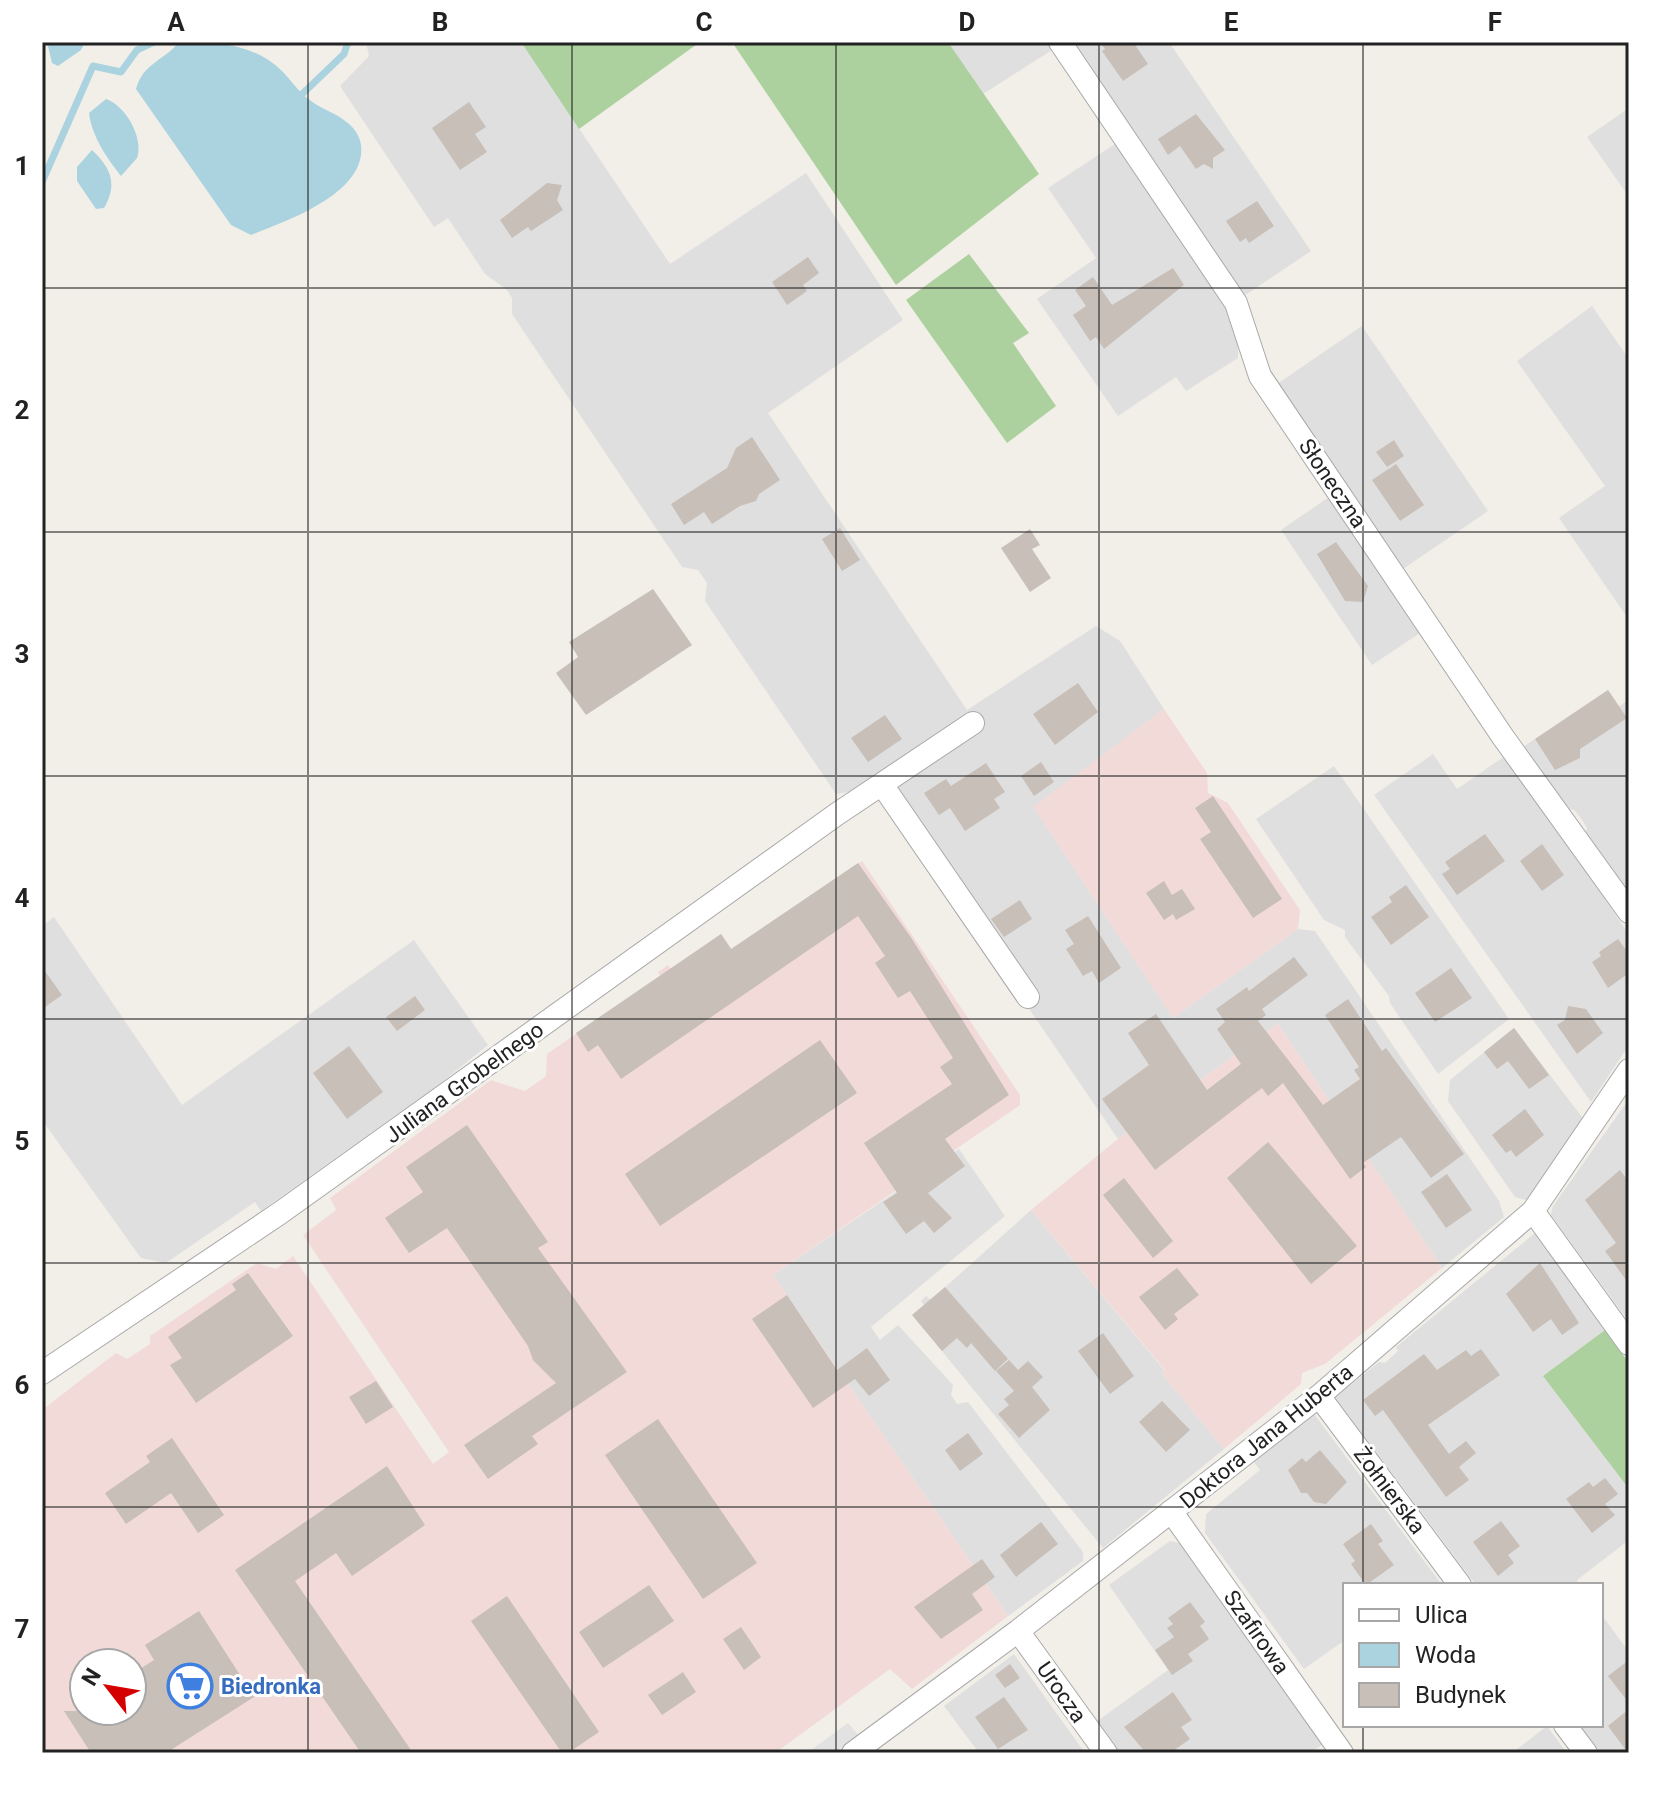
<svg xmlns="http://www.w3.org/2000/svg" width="1671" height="1795" font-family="Roboto,sans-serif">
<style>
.residential{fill:#e0dfdf}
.commercial{fill:#f2dad9;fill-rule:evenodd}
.forest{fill:#add19e}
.parking{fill:#e2e2e2}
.water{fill:#aad3df}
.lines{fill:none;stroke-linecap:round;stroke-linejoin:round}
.stream{stroke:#aad3df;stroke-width:7}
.building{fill:#c7bfb8}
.minor-casing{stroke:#a9a9a9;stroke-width:24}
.minor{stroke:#fff;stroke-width:22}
.grid{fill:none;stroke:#222;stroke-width:2;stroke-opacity:0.55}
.labels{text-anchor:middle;stroke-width:6;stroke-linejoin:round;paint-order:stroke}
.street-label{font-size:22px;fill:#222;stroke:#fff}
.shop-label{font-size:22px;font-weight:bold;fill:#366cbe;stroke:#fff;text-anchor:start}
.neatline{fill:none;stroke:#222;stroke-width:3}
.grid-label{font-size:26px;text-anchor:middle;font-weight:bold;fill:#222}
</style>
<rect width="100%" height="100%" fill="#f2efe9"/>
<path class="residential" d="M366 42H521L670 264 806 173 903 320 768 413 967 710 1096 626 1120 641 1164 709 1034 808 1173 1018 1298 929 1315 931 1499 1201 1504 1217 1442 1268 1278 1024 1118 1139 1023 1000 893 791 979 727 859 790 836 794 705 601 707 583 698 570 682 567 512 314V298L507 290 485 274 448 218 434 227 340 86 369 56Z
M948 42H1046L1052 50 983 94Z
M1071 42H1169L1311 251 1244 296Z
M1629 108V197L1587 137Z
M1115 144 1238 324V358L1186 391 1176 377 1118 416 1037 299 1096 258 1048 188Z
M1592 306 1629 359V620L1559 518 1605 486 1517 361Z
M1362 326 1488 511 1403 569 1277 384Z
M1332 495 1423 631 1372 665 1281 530Z
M1608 690 1619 706 1629 700V904L1584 838 1587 828 1581 818 1574 810 1563 807 1523 747Z
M1433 754 1457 789 1508 754 1629 935V1045L1591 1102 1374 795Z
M1334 766 1509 1019 1438 1074 1390 1003 1389 996 1345 937V930L1324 920 1256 819Z
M54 917 182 1105 414 940 488 1045 438 1085 261 1211 255 1202 166 1263 141 1258 42 1120V926Z
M1514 1028 1585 1121 1526 1200 1515 1197 1448 1101 1450 1080Z
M1629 1099V1322L1551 1215 1553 1206Z
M959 1149 1005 1216 871 1327 880 1340 898 1325 953 1385 951 1395 957 1404 968 1402 1083 1552V1561L1008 1616 773 1275Z
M1031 1210 1165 1371 1162 1374 1224 1449 1103 1548 914 1317 924 1305 921 1301 926 1296 931 1300Z
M1535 1233 1605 1330 1544 1376 1629 1489V1540L1577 1580 1580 1585H1476L1335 1397 1379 1362 1385 1363 1398 1351 1396 1347Z
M1314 1414 1442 1585H1345V1640L1304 1669 1205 1533 1206 1514 1260 1470 1254 1462Z
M1170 1541 1179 1543 1323 1744 1310 1753H1119L1096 1722 1168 1670 1109 1585Z
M1601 1614 1629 1652V1753H1601L1580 1725H1601Z
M1014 1654 1085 1753H979L944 1706Z
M1547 1726 1567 1753H1512Z"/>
<path class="commercial" d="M1164 709 1207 773 1208 793 1228 803 1300 910 1298 929 1173 1018 1033 807Z
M862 861 1020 1095V1105L773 1275 1008 1616 912 1689 890 1669 775 1753H42V1410L116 1353 127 1359 150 1344V1336L257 1263 276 1269 293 1256 433 1464 449 1452 303 1235 336 1210 330 1198 491 1080 525 1091 546 1076 547 1054 660 976 658 972 668 965 671 969 721 934 732 949ZM84 1663H132V1711H84Z
M1278 1024 1442 1268 1325 1364 1302 1373 1301 1384 1224 1449 1162 1374 1165 1370 1031 1210 1118 1139Z"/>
<path class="forest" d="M521 42H700L579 129Z
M732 42H948L1039 174 896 285Z
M969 254 1029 333 1013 343 1056 406 1007 443 906 300Z
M1605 1330 1629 1363V1489L1543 1376Z"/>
<path class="parking" d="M848 1723 858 1735 834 1753H813L811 1750Z"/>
<path class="water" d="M47 42H85L81 50 58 66 52 63Z
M179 42C217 42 253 43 282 71 291 80 298 91 307 98 320 109 337 113 349 124 355 129 360 137 361 145 367 193 287 221 251 235L231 225 136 89C143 63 164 61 179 42Z
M106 99C126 106 144 138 137 158L121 176C107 158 92 137 89 113Z
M92 150C111 168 118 184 104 208L96 209 77 181V167Z"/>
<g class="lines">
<path class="stream" d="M297 99 344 54 348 42
M42 182 93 66 121 72 137 50 154 42"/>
</g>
<path class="building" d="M1100 42H1133L1148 64 1123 81 1102 51 1105 49Z
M469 102 486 127 475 134 487 152 460 170 432 128Z
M1196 114 1225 150 1213 158V169L1204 164 1196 169 1180 146 1168 155 1158 139Z
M547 183 562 185 557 200 563 210 531 231 528 227 512 238 500 220Z
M1257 201 1274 226 1249 243 1246 238 1240 242 1226 221Z
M808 257 819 273 803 285 807 291 787 305 772 282Z
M1173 268 1184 285 1104 349 1096 337 1090 341 1073 315 1086 306 1075 290 1093 277 1112 305Z
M752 437 780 480 759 494 756 501 740 506 712 524 704 512 684 525 671 504 727 468 736 448Z
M1394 440 1404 456 1387 467 1376 452Z
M1396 464 1424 505 1400 521 1372 480Z
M840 528 860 560 842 571 822 539Z
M1030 529 1040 545 1032 549 1051 578 1030 592 1001 548Z
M1336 542 1368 586 1363 602 1345 601 1317 554Z
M653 589 692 645 586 715 556 673 578 657 569 642Z
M1078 683 1098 712 1055 745 1033 714Z
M1608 690 1627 718 1580 749V758L1555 770 1535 739Z
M885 715 902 739 868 762 851 738Z
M1041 762 1054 782 1034 796 1021 776Z
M986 763 1005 792 994 799 1000 808 965 831 950 808 939 815 924 793 946 779 951 786Z
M1213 796 1282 899 1253 918 1200 839 1211 832 1195 808Z
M1485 834 1505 861 1457 895 1442 874 1450 869 1445 862Z
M1542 844 1564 875 1542 891 1520 861Z
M858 863 912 939 1009 1095 945 1139 965 1166 928 1193 952 1218 934 1233 924 1221 906 1234 883 1202 897 1193 864 1143 952 1084 940 1067 953 1058 910 991 898 998 875 963 885 956 858 916 621 1079 598 1045 588 1052 576 1033 721 934 731 949Z
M1164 881 1172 895 1182 889 1195 909 1176 920 1173 914 1164 920 1146 893Z
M1406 885 1429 917 1391 945 1371 917 1392 902 1389 897Z
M1020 900 1032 919 1004 937 991 919Z
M1088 916 1121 968 1099 983 1092 971 1083 976 1066 949 1074 944 1065 930Z
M1618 939 1629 954V973L1608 988 1592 962 1601 956 1599 952Z
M1294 957 1308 975 1262 1009 1266 1015 1258 1021 1323 1105 1360 1079 1354 1070 1359 1067 1325 1015 1348 999 1382 1051 1386 1048 1464 1154 1431 1178 1401 1137 1363 1163 1366 1167 1350 1179 1283 1083 1268 1096 1262 1088 1155 1170 1102 1099 1149 1065 1128 1033 1156 1014 1207 1090 1241 1064 1217 1029 1225 1022 1216 1009 1247 987 1249 991Z
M42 967 62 995 42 1009Z
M1451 968 1472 998 1435 1022 1415 993Z
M415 996 425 1010 397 1031 386 1017Z
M1568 1006 1586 1009 1603 1033 1577 1054 1557 1025 1565 1020Z
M1514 1028 1549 1075 1529 1089 1508 1061 1497 1069 1484 1052Z
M820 1040 857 1093 660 1226 625 1174Z
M349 1046 383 1092 347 1119 313 1073Z
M1525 1109 1544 1135 1516 1157 1511 1150 1506 1153 1492 1135Z
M467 1125 548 1242 538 1248 627 1372 532 1436 538 1444 488 1479 464 1445 556 1383 533 1360 528 1346 447 1228 409 1253 385 1218 423 1192 406 1167Z
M1268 1142 1357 1246 1311 1284 1227 1178Z
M1620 1170 1629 1182V1284L1605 1251 1616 1243 1585 1200Z
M1447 1174 1472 1210 1446 1228 1421 1192Z
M1124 1178 1173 1241 1153 1258 1103 1195Z
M1540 1263 1579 1323 1562 1335 1551 1319 1533 1332 1506 1294Z
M1177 1268 1199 1295 1174 1314 1178 1319 1165 1330 1139 1297Z
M248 1273 293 1336 196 1403 170 1365 182 1358 168 1337 236 1290 232 1284Z
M945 1287 1008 1359 995 1371 971 1343 967 1348 957 1338 942 1351 912 1315Z
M787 1295 837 1370 867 1348 890 1380 869 1396 855 1379 813 1408 752 1319Z
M1103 1333 1134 1376 1110 1394 1078 1351Z
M1481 1349 1500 1375 1428 1425 1449 1454 1466 1441 1476 1453 1459 1467 1469 1480 1446 1497 1383 1410 1375 1416 1363 1400 1424 1354 1437 1370 1466 1350 1471 1356Z
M1009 1360 1018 1370 1028 1361 1043 1377 1032 1387 1050 1410 1019 1438 998 1414 1009 1405 1004 1399 1014 1391 996 1371Z
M376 1381 393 1407 366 1424 349 1397Z
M1162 1401 1190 1430 1166 1452 1139 1422Z
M658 1419 757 1563 703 1599 605 1455Z
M968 1433 983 1454 960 1471 945 1450Z
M172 1438 224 1515 198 1533 171 1493 126 1524 105 1493 150 1462 146 1456Z
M1320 1450 1347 1482 1326 1504 1314 1502 1307 1493H1301L1288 1470 1302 1458 1306 1462Z
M387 1466 425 1525 352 1576 336 1553 295 1581 413 1753H361L235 1570Z
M1605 1478 1618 1494 1605 1504 1615 1515 1592 1533 1566 1499 1589 1482 1593 1487Z
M1501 1521 1520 1546 1508 1555 1514 1563 1498 1576 1473 1542Z
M1041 1522 1058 1544 1016 1577 1000 1555Z
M1371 1524 1383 1541 1378 1544 1394 1565 1366 1585 1351 1564 1355 1561 1343 1544Z
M982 1559 995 1577 972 1594 983 1610 941 1639 914 1607Z
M649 1585 674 1621 603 1668 579 1632Z
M507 1596 599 1732 568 1753H562L471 1621Z
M1190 1602 1205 1622 1200 1626 1209 1639 1188 1654 1193 1661 1172 1675 1155 1650 1174 1637 1167 1628 1173 1624 1168 1618Z
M199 1611 254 1697 166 1753H91L64 1711H132V1674L154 1660 145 1645Z
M741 1627 761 1657 744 1670 723 1639Z
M1629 1660V1703L1608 1676Z
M1010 1664 1020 1678 1005 1688 995 1675Z
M683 1672 696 1692 662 1715 648 1695Z
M1173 1692 1192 1720 1181 1727 1190 1739 1170 1753H1146L1124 1727Z
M1004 1697 1028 1730 998 1749 975 1717Z
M1629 1709V1753H1628L1608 1726Z"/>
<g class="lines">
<g class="minor-casing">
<path id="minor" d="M1060 42 1236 303 1260 376 1503 737 1629 912
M883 786 1028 997
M1533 1211 1629 1344
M42 1373 280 1213 837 814 973 723
M1319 1396 1460 1585
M1171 1511 1342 1753
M1018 1631 1106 1753
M1565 1725 1586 1753
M853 1753 1018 1631 1319 1396 1533 1211 1629 1070"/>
</g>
<use href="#minor" class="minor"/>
</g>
<path class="grid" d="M308 42V1753M572 42V1753M836 42V1753M1099 42V1753M1363 42V1585M42 288H1629M42 532H1629M42 776H1629M42 1019H1629M42 1263H1629M42 1507H1629M1363 1725V1753"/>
<defs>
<g id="supermarket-ring" transform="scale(2.3)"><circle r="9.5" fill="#fff" stroke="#3f7fe0" stroke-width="1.5"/><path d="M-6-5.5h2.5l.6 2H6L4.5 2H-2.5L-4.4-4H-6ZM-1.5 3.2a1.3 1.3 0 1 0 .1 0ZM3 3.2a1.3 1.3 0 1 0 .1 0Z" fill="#3f7fe0"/></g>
</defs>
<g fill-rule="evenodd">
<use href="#supermarket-ring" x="190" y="1686"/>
</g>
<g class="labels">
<g class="street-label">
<text transform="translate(1333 483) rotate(56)" y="8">Słoneczna</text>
<text transform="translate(464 1082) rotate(-36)" y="8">Juliana Grobelnego</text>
<text transform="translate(1266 1436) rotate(-39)" y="8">Doktora Jana Huberta</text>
<text transform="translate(1390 1490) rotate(53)" y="8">Żołnierska</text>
<text transform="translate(1257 1632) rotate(55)" y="8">Szafirowa</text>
<text transform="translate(1062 1692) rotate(55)" y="8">Urocza</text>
</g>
<g class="shop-label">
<text x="221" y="1694">Biedronka</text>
</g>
</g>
<rect width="1671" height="1795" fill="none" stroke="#ffffff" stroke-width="88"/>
<rect x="1343" y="1583" width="260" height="144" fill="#ffffff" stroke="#a7a7a7" stroke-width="2"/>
<rect x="1359" y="1609" width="40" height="12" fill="#ffffff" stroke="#a7a7a7" stroke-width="2"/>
<text x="1415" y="1623" font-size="24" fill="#222222">Ulica</text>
<rect x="1359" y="1643" width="40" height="24" fill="#aad3df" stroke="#a7a7a7" stroke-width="2"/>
<text x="1415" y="1663" font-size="24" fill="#222222">Woda</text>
<rect x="1359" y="1683" width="40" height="24" fill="#c7bfb8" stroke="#a7a7a7" stroke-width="2"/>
<text x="1415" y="1703" font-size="24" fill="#222222">Budynek</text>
<g transform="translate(108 1687) rotate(301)"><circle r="38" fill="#ffffff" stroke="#a7a7a7" stroke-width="2"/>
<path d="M0-6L14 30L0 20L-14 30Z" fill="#d40000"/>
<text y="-12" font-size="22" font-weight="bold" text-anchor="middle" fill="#222222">N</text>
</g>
<rect x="44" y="44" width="1583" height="1707" class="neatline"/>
<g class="grid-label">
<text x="176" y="31">A</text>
<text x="440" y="31">B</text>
<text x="704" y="31">C</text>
<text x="967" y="31">D</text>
<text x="1231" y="31">E</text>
<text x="1495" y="31">F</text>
<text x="22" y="175">1</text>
<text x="22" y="419">2</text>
<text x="22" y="663">3</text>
<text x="22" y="907">4</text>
<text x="22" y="1150">5</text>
<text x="22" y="1394">6</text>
<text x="22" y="1638">7</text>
</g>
</svg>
